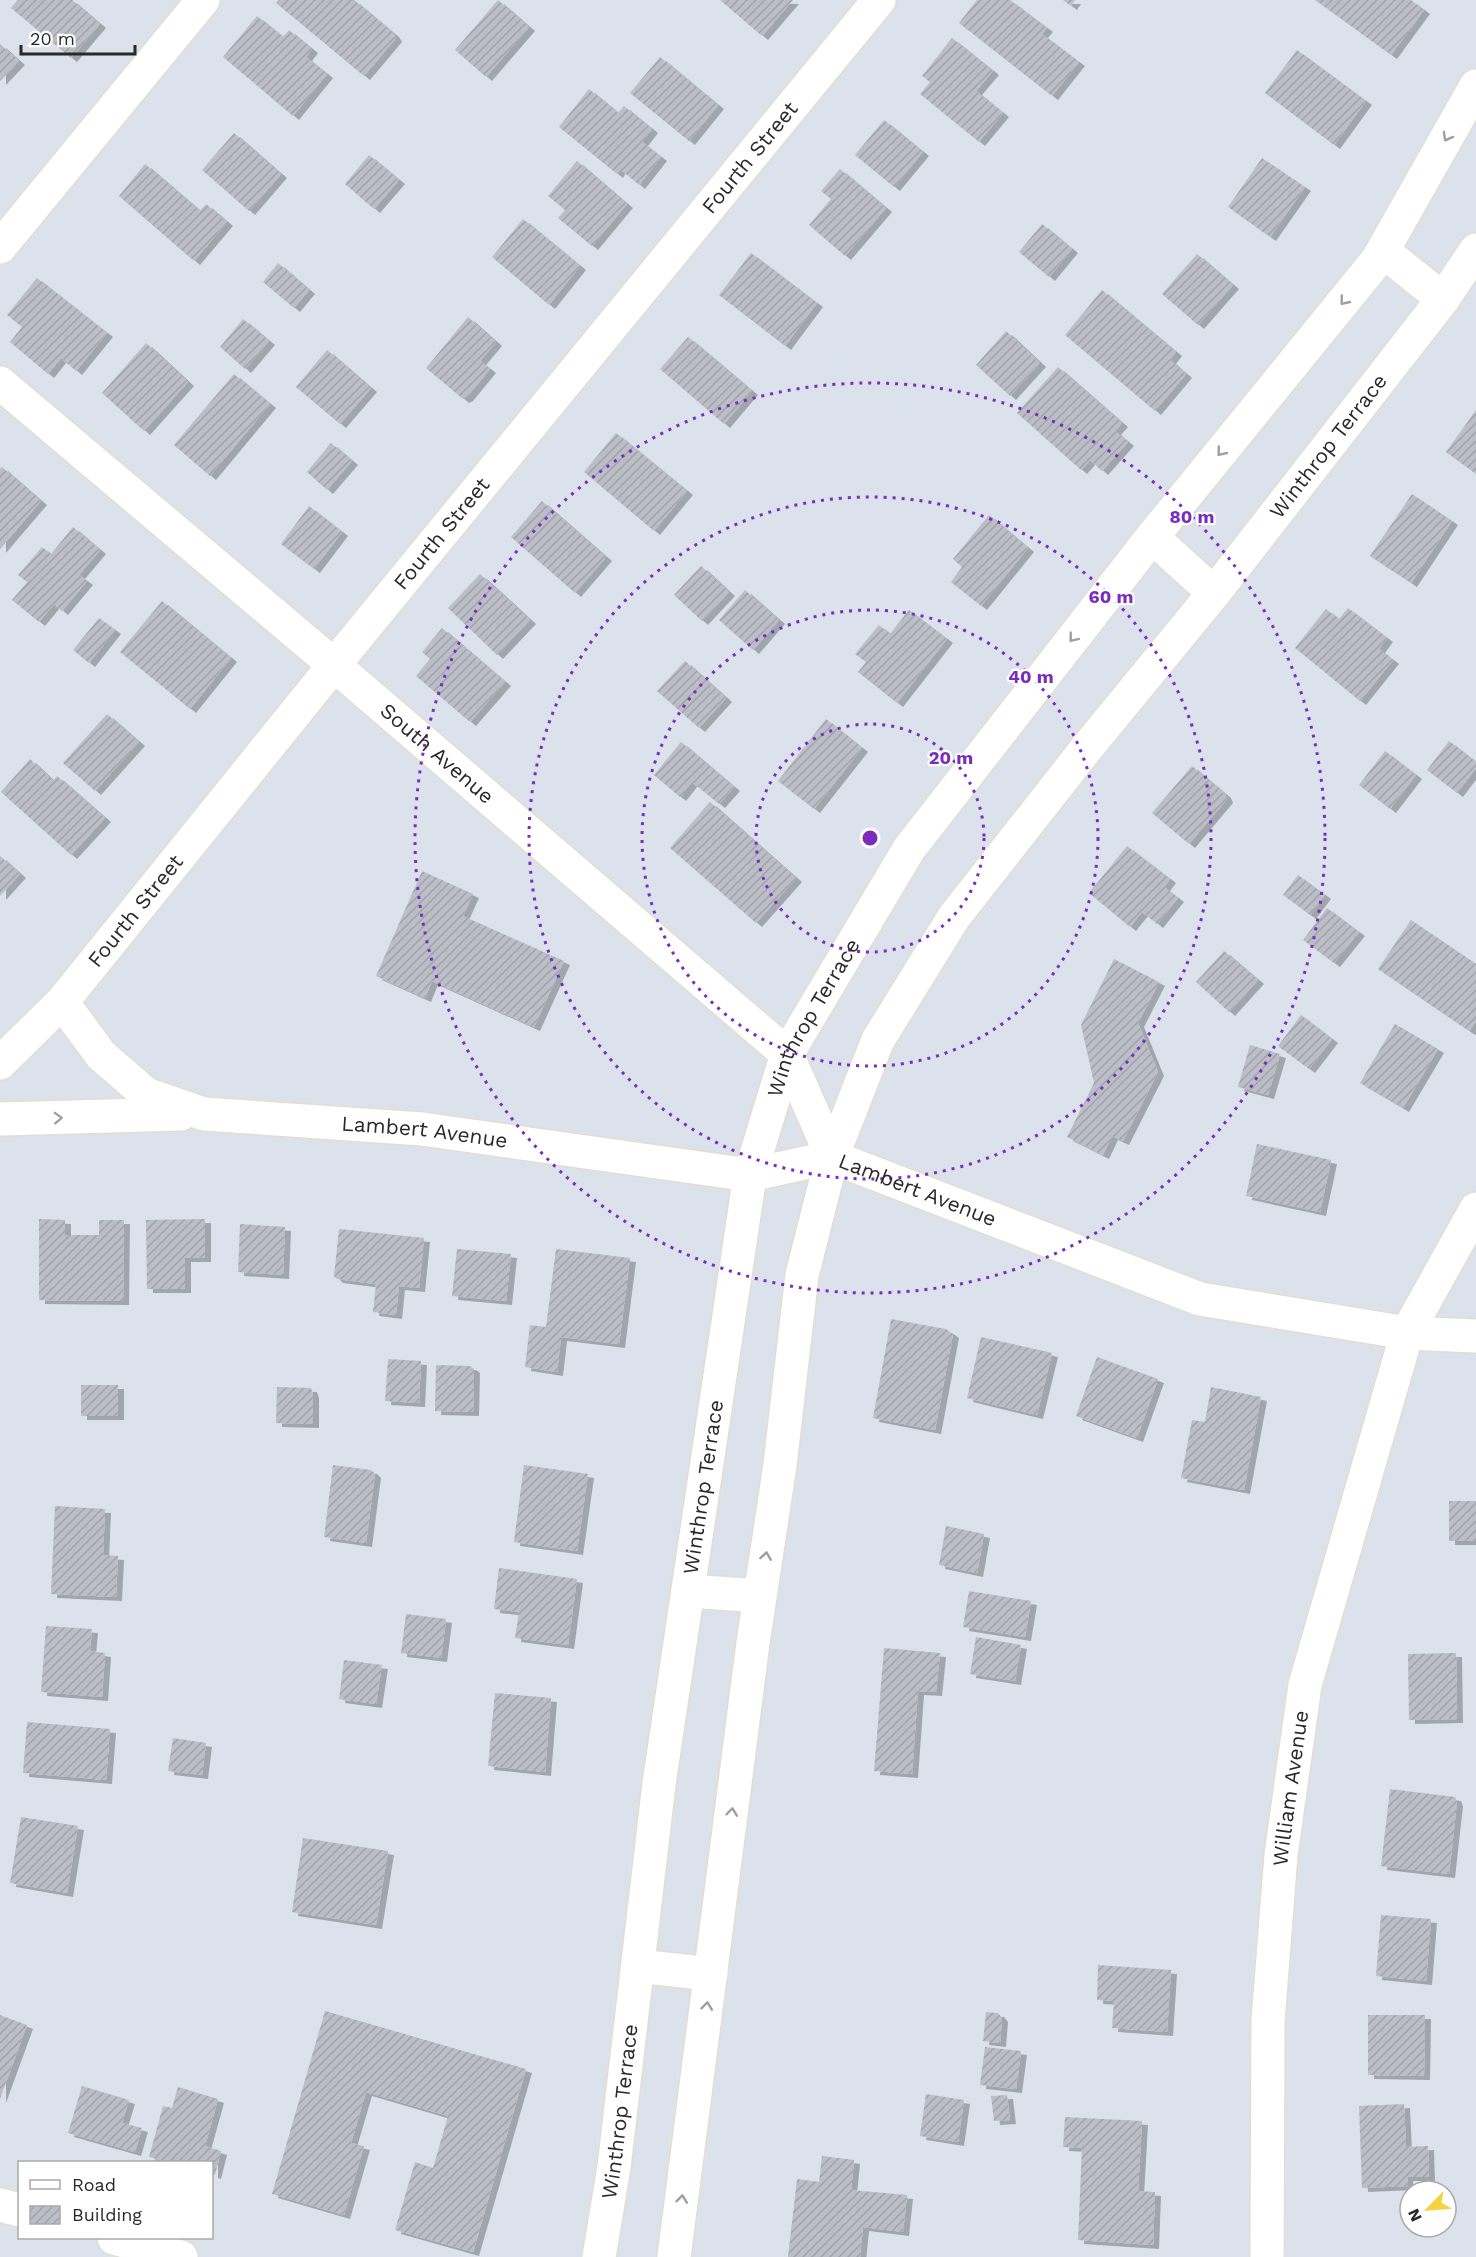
<svg xmlns="http://www.w3.org/2000/svg" width="1476" height="2257" font-family="'Work Sans',sans-serif">
<style>
.building{fill:url(#building-hatch);filter:url(#shadow)}
.lines{fill:none;stroke-linecap:round;stroke-linejoin:round}
.street-casing{stroke:#e2ded0;stroke-width:36}
.secondary-casing{stroke:#e2ded0;stroke-width:36}
.street{stroke:#fff;stroke-width:33}
.secondary{stroke:#fff;stroke-width:33}
.oneway{stroke:#9f9f9f}
.ring{fill:none;stroke:#7b2cbf;stroke-width:3;stroke-dasharray:3 6}
.labels{text-anchor:middle;stroke-width:4.5;stroke-linejoin:round;paint-order:stroke}
.street-label{font-size:21px;fill:#292929;stroke:#fff}
.centre{fill:#7b2cbf;stroke:#fff;stroke-width:3}
.ring-label{font-size:18px;text-anchor:middle;font-weight:bold;fill:#7b2cbf;stroke:#fff;stroke-width:4.5;stroke-linejoin:round;paint-order:stroke}
</style>
<defs>
<pattern id="building-hatch" width="6" height="6" patternUnits="userSpaceOnUse" patternTransform="scale(1.5)"><rect width="6" height="6" fill="#bbbec6"/><path d="M-1 1l2-2M0 6l6-6M5 7l2-2" fill="none" stroke="#a1a3aa"/></pattern>
<filter id="shadow"><feDropShadow dx="6" dy="4" stdDeviation="0" flood-color="#0004"/></filter>
</defs>
<rect width="100%" height="100%" fill="#dbe2eb"/>
<path class="building" d="M18 0H72L100 24 71 58 11 8Z
M279 0H354L393 33 396 38 364 76 276 3Z
M498 0 529 27 486 77 455 50Z
M720 0H793L762 36Z
M977 0H1010L1047 28 1042 34 1079 62 1052 96 959 23Z
M1063 0H1075L1071 6Z
M1315 0H1411L1424 10 1391 55Z
M257 16 283 37 289 30 312 49 306 57 327 74 293 116 223 57Z
M952 38 993 71 976 91 1003 113 979 142 920 94 930 82 922 76Z
M0 44 19 61 0 81Z
M1297 50 1366 101 1334 145 1265 93Z
M660 57 718 105 689 141 630 93Z
M589 89 618 113 624 106 652 129 642 142 661 157 639 185 620 169 617 174 559 127Z
M884 120 923 152 894 187 855 155Z
M234 133 281 174 249 211 202 170Z
M369 155 399 180 374 209 345 184Z
M1262 158 1305 187 1270 237 1228 207Z
M577 161 627 204 592 246 558 218 565 210 548 196Z
M145 164 200 211 206 204 227 222 194 261 119 196Z
M840 169 886 208 845 256 809 225 831 199 821 191Z
M523 219 580 266 549 305 492 257Z
M1042 224 1072 249 1049 277 1019 252Z
M751 253 817 303 785 346 719 295Z
M1197 254 1233 285 1198 325 1162 294Z
M278 263 309 290 294 308 263 282Z
M37 278 107 333 76 371 61 358 48 374 10 342 22 327 7 315Z
M1102 290 1176 352 1170 360 1186 374 1155 411 1065 335Z
M468 317 496 342 480 361 490 369 467 397 463 399 426 368Z
M243 319 269 341 245 369 220 347Z
M1006 331 1040 363 1010 396 976 365Z
M688 337 752 391 724 424 660 369Z
M146 343 188 382 144 431 102 393Z
M327 350 371 388 340 424 296 387Z
M1058 367 1122 423 1115 431 1128 442 1102 471 1090 460 1081 470 1017 413Z
M234 374 270 404 210 476 174 445Z
M1476 410V474L1446 452Z
M616 433 687 491 654 531 584 472Z
M331 443 352 461 327 490 307 472Z
M2 467 41 501 0 549V469Z
M1412 494 1452 521 1411 583 1370 556Z
M542 501 606 557 575 593 511 537Z
M309 506 342 532 314 569 281 544Z
M989 515 1028 548 981 606 951 582 962 567 953 559Z
M73 527 100 550 79 575 87 581 62 611 54 604 39 622 12 600 27 582 18 575 42 547 51 554Z
M701 566 729 592 702 621 674 595Z
M480 574 530 620 497 655 448 608Z
M745 590 779 620 753 650 719 620Z
M162 601 231 658 190 709 120 652Z
M1348 608 1387 638 1379 649 1393 660 1360 701 1295 648 1326 609 1339 619Z
M909 610 947 639 897 703 858 672 866 662 855 654 879 625 890 634Z
M99 618 115 630 89 663 73 650Z
M442 628 505 682 470 722 416 676 430 659 422 652Z
M685 661 726 698 699 728 657 691Z
M107 714 139 742 95 791 63 763Z
M826 719 862 748 814 809 778 781Z
M1449 741 1476 762V768L1457 793 1427 770Z
M681 742 734 787 719 804 692 782 680 797 654 775Z
M1385 751 1416 775 1390 809 1359 785Z
M30 759 53 781 57 776 105 818 71 855 1 792Z
M1192 766 1225 794 1227 799 1189 844 1152 813Z
M710 802 796 878 756 923 670 848Z
M1127 846 1170 879 1164 887 1178 898 1157 924 1142 912 1130 927 1089 893Z
M0 856 20 874 0 896Z
M422 871 473 894 463 916 564 961 534 1027 432 981 425 998 376 976Z
M1298 875 1325 895 1310 915 1283 895Z
M1327 908 1359 932 1334 963 1303 940Z
M1411 920 1476 964V1021L1469 1031 1378 969Z
M1224 951 1258 980 1229 1012 1196 982Z
M1114 959 1159 982 1138 1023 1158 1072 1123 1141 1112 1136 1103 1155 1067 1137 1094 1083 1081 1025Z
M1301 1015 1332 1039 1309 1069 1278 1046Z
M1395 1024 1438 1049 1403 1108 1360 1083Z
M1250 1045 1280 1054 1268 1095 1238 1087Z
M1257 1144 1331 1160 1320 1212 1246 1196Z
M39 1219 65 1220V1235H99V1220H124L123 1301 39 1300Z
M205 1219V1258H185V1289H147L146 1220Z
M240 1224 285 1227 283 1275 238 1272Z
M339 1229 424 1238 419 1288 399 1286 396 1315 373 1312 376 1284 337 1279 334 1276Z
M457 1249 511 1254 506 1301 452 1296Z
M556 1249 630 1258 619 1344 561 1337 557 1372 525 1367 530 1325 546 1327Z
M891 1319 946 1329 953 1334 935 1430 873 1418Z
M981 1337 1052 1353 1037 1415 967 1398Z
M1097 1357 1158 1379 1137 1438 1076 1416Z
M388 1359 421 1361 419 1403 385 1401Z
M436 1365 470 1366 474 1369 473 1412 435 1411Z
M81 1385H118V1416H81Z
M277 1387 311 1388 313 1394V1424L276 1423Z
M1211 1387 1261 1397 1244 1490 1181 1478 1192 1420 1205 1422Z
M333 1465 371 1470 375 1474 366 1543 324 1537Z
M524 1465 588 1474 577 1551 514 1542Z
M1449 1501H1476V1541H1449Z
M55 1506 105 1509 103 1555 118 1556 116 1597 51 1594Z
M946 1526 984 1534 977 1573 939 1565Z
M499 1568 577 1579 568 1645 515 1638 519 1612 494 1609Z
M969 1591 1031 1601 1025 1637 963 1627Z
M406 1614 446 1619 441 1658 401 1653Z
M46 1626 92 1629 90 1651 105 1653 102 1697 41 1692Z
M976 1637 1021 1645 1015 1681 970 1674Z
M884 1648 940 1653 936 1692 918 1691 912 1774 874 1771Z
M1456 1653 1457 1719 1409 1720 1408 1654Z
M344 1660 382 1665 376 1704 339 1699Z
M495 1693 551 1698 545 1772 488 1766Z
M27 1722 110 1729 106 1780 23 1773Z
M173 1738 206 1743 202 1775 168 1771Z
M1390 1789 1455 1797 1457 1802 1449 1874 1381 1866Z
M21 1817 78 1826 67 1893 10 1883Z
M303 1838 388 1851 376 1925 292 1912Z
M1381 1915 1431 1919 1426 1981 1376 1976Z
M1098 1965 1171 1970 1167 2032 1112 2028 1114 2001 1097 2000Z
M325 2011 526 2069 473 2252 395 2230 415 2162 433 2168 448 2116 366 2092 351 2143 364 2146 344 2215 272 2194Z
M986 2012 998 2013 1002 2018 1000 2043 983 2041Z
M0 2015 27 2025 0 2099Z
M1368 2015H1425L1424 2076 1368 2075Z
M985 2047 1021 2051 1016 2089 980 2085Z
M82 2086 129 2100 122 2123 142 2128 135 2152 68 2133Z
M178 2087 218 2099 205 2146 221 2151 215 2175 212 2174V2162H168L149 2157 163 2106 172 2108Z
M926 2094 964 2100 958 2142 920 2136Z
M1007 2095 1010 2120 994 2121 991 2096Z
M1404 2104 1406 2147 1428 2146 1429 2177H1407L1408 2186 1362 2188 1359 2106Z
M1065 2117 1142 2121 1138 2191 1155 2192 1153 2245 1078 2240 1082 2148 1063 2147Z
M822 2156 854 2160 851 2190 907 2195 903 2232 863 2227 860 2257H788L797 2179 819 2182Z"/>
<g class="lines">
<g class="street-casing">
<g id="street">
<path d="M0 247 203 0"/>
<path id="s1" d="M0 383 334 665 787 1054 832 1157"/>
<path id="s2" d="M62 1002 101 1055 146 1094 204 1114 422 1129 750 1175 832 1157 1200 1299 1407 1333 1476 1336"/>
<path id="s3" d="M0 1063 62 1002 334 665 879 0"/>
<path d="M0 1119 181 1114"/>
<path id="s4" d="M1267 2257 1268 2021 1281 1855 1305 1685 1407 1333 1476 1209"/>
</g>
</g>
<g class="secondary-casing">
<g id="secondary">
<path d="M1383 251 1443 299"/>
<path d="M1152 537 1214 593"/>
<path d="M688 1591 760 1596"/>
<path d="M638 1966 711 1974"/>
<path d="M0 2205 20 2210"/>
<path d="M114 2238 181 2257"/>
<path id="s5" d="M599 2257 614 2167 659 1784 750 1175 787 1054 909 849 1152 537 1378 259 1476 86"/>
<path id="s6" d="M674 2257 753 1643 780 1465 802 1275 832 1157 878 1040 954 917 1086 749 1214 593 1443 299 1476 250"/>
</g>
</g>
<use href="#street" class="street"/>
<use href="#secondary" class="secondary"/>
</g>
<defs><path id="oneway-chevron" d="M-2-3.5L2.5 0L-2 3.5" fill="none" stroke-width="1.6" stroke-linecap="round" stroke-linejoin="round" transform="scale(1.5)"/></defs>
<g class="oneway">
<use href="#oneway-chevron" transform="translate(1447 137) rotate(119)"/>
<use href="#oneway-chevron" transform="translate(1344 301) rotate(129)"/>
<use href="#oneway-chevron" transform="translate(1221 452) rotate(129)"/>
<use href="#oneway-chevron" transform="translate(1073 638) rotate(128)"/>
<use href="#oneway-chevron" transform="translate(58 1118) rotate(-2)"/>
<use href="#oneway-chevron" transform="translate(766 1556) rotate(-81)"/>
<use href="#oneway-chevron" transform="translate(732 1812) rotate(-83)"/>
<use href="#oneway-chevron" transform="translate(707 2006) rotate(-83)"/>
<use href="#oneway-chevron" transform="translate(682 2199) rotate(-83)"/>
</g>
<g class="ring">
<circle cx="870" cy="838" r="114"/>
<circle cx="870" cy="838" r="228"/>
<circle cx="870" cy="838" r="341"/>
<circle cx="870" cy="838" r="455"/>
</g>
<g class="labels">
<g class="street-label">
<text dy="7" stroke="none"><textPath href="#s3" startOffset="1176">Fourth Street</textPath></text>
<text dy="7" stroke="none"><textPath href="#s6" startOffset="1984">Winthrop Terrace</textPath></text>
<text dy="7" stroke="none"><textPath href="#s3" startOffset="690">Fourth Street</textPath></text>
<text dy="7" stroke="none"><textPath href="#s1" startOffset="573">South Avenue</textPath></text>
<text dy="7" stroke="none"><textPath href="#s3" startOffset="204">Fourth Street</textPath></text>
<text dy="7" stroke="none"><textPath href="#s5" startOffset="1263">Winthrop Terrace</textPath></text>
<text dy="7" stroke="none"><textPath href="#s2" startOffset="408">Lambert Avenue</textPath></text>
<text dy="7" stroke="none"><textPath href="#s2" startOffset="912">Lambert Avenue</textPath></text>
<text dy="7" stroke="none"><textPath href="#s5" startOffset="777">Winthrop Terrace</textPath></text>
<text dy="7" stroke="none"><textPath href="#s4" startOffset="470">William Avenue</textPath></text>
<text dy="7" stroke="none"><textPath href="#s5" startOffset="147">Winthrop Terrace</textPath></text>
</g>
</g>
<circle cx="870" cy="838" r="9" class="centre"/>
<g class="ring-label">
<text x="1192" y="523">80 m</text>
<text x="1111" y="603">60 m</text>
<text x="1031" y="683">40 m</text>
<text x="951" y="764">20 m</text>
</g>
<rect x="18" y="2161" width="195" height="78" fill="#ffffff" stroke="#a9a9a9" stroke-width="1.5"/>
<rect x="30" y="2180" width="30" height="9" fill="#ffffff" stroke="#a9a9a9" stroke-width="1.5"/>
<text x="72" y="2191" font-size="18" fill="#292929">Road</text>
<rect x="30" y="2206" width="30" height="18" fill="url(#building-hatch)" stroke="#a9a9a9" stroke-width="1.5"/>
<text x="72" y="2221" font-size="18" fill="#292929">Building</text>
<g transform="translate(1428 2209) rotate(245)"><circle r="28" fill="#ffffff" stroke="#a9a9a9" stroke-width="1.5"/>
<path d="M0-4.5L10 22L0 15L-10 22Z" fill="#f6d33d"/>
<text y="-9" font-size="16" font-weight="bold" text-anchor="middle" fill="#292929">N</text>
</g>
<path d="M21 45v9h114v-9" fill="none" stroke="#292929" stroke-width="3"/>
<text x="30" y="45" font-size="18" fill="#292929" stroke="#ffffff" stroke-width="4.5" paint-order="stroke">20 m</text>
</svg>
